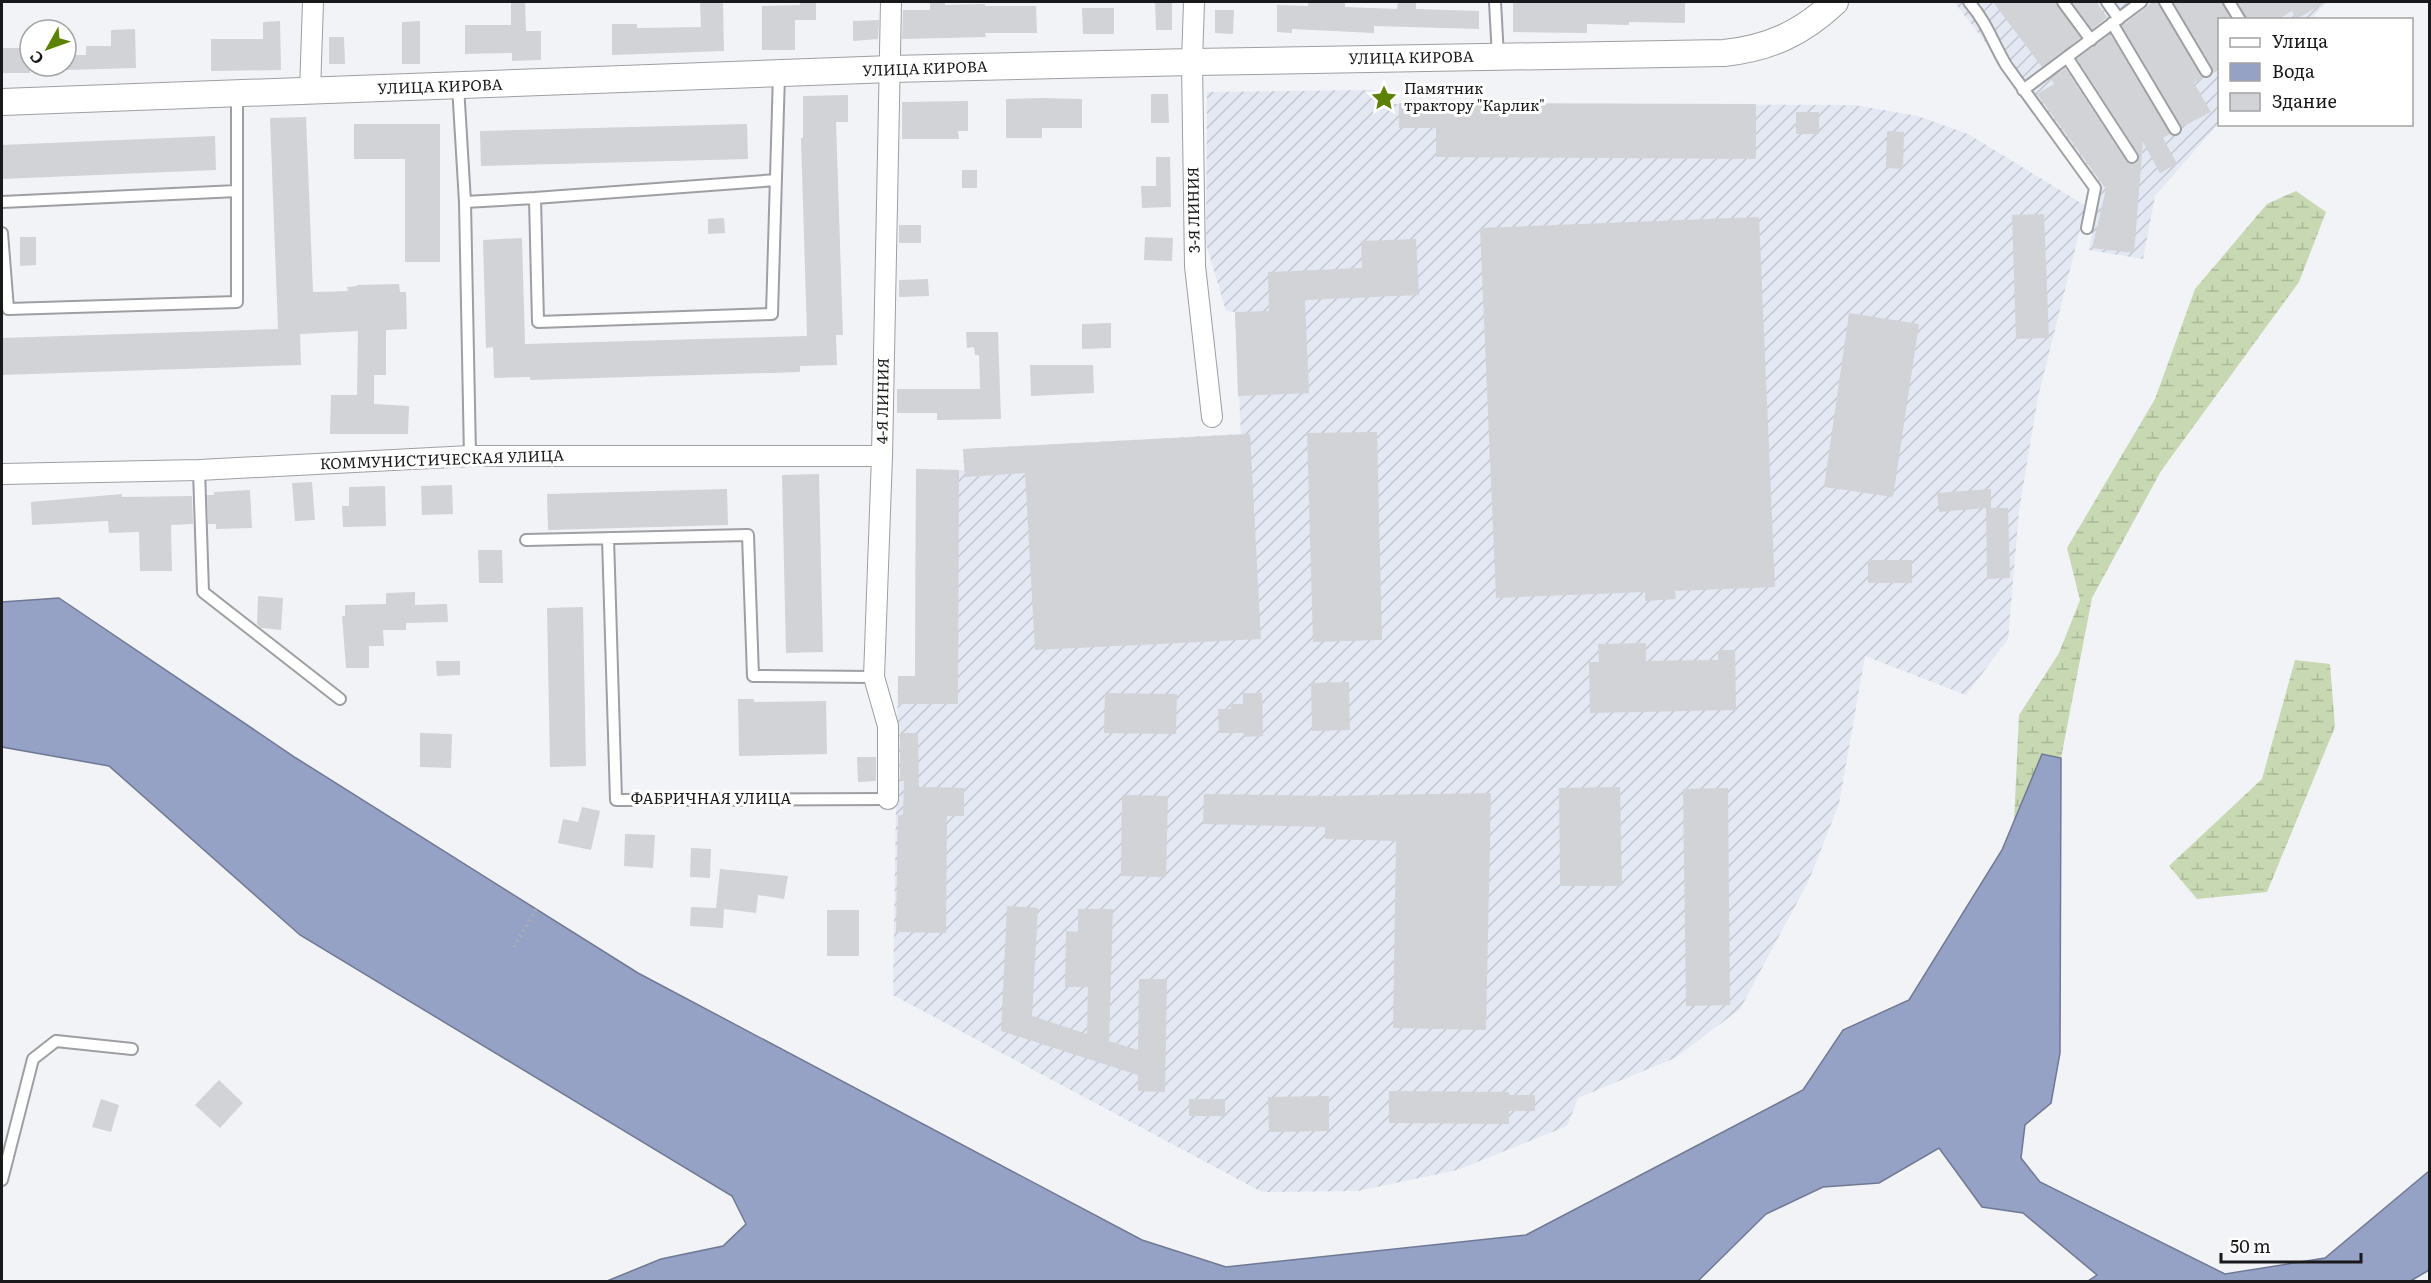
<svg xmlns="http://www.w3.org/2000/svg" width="2431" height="1283" font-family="Literata,serif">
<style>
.industrial{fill:url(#industrial-furrows)}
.wetland{fill:url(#wetland-marsh)}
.water{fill:#95a2c6;stroke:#707993;stroke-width:1.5}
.building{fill:#d2d3d7}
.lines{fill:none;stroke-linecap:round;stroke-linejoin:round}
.service-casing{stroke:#9d9fa2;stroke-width:14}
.minor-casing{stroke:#9d9fa2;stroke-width:22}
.tertiary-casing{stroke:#9d9fa2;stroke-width:28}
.path{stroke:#b1b1b5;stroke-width:3;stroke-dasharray:1.5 4.5;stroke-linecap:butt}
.service{stroke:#fff;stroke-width:10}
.minor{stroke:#fff;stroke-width:20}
.tertiary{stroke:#fff;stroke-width:26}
.labels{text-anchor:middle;stroke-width:6;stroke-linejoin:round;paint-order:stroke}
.street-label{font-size:15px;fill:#19191b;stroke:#fff}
.poi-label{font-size:15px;fill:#19191b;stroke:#fff;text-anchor:start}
</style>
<defs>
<pattern id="industrial-furrows" width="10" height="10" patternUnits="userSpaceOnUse" patternTransform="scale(1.5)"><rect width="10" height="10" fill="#e4e8f2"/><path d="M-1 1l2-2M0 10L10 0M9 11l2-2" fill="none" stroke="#c3c6cf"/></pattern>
<pattern id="wetland-marsh" width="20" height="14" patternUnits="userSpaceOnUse" patternTransform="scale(1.5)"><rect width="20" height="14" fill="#c8d8b3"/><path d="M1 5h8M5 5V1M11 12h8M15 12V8" fill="none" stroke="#abb999"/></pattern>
</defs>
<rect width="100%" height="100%" fill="#f2f3f7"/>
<path class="industrial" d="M1954 2H2327L2311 19 2220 20 2219 123 2155 196 2143 259 2089 250 2100 189Z
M1375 90 1381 104 1854 105 1918 116 1968 134 2086 206 2038 397 2019 511 2008 639 1966 695 1865 656 1839 804 1809 880 1740 1009 1675 1058 1578 1098 1567 1126 1457 1170 1358 1191 1262 1192 893 995 898 676H915L916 469 964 470 963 449 1241 434 1235 312 1226 311 1206 244 1207 92Z"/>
<path class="wetland" d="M2296 191 2326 212 2299 282 2161 471 2092 598 2061 758 2042 755 2014 822 2019 715 2059 653 2080 600 2067 548 2155 399 2195 289 2267 204Z
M2295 660 2330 664 2335 727 2267 892 2197 899 2169 866 2262 779Z"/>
<path class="water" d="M59 598 296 758 638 973 1142 1240 1226 1267 1526 1235 1803 1090 1843 1030 1909 1000 2002 850 2042 754 2061 758 2060 1053 2051 1103 2025 1125 2021 1158 2040 1182 2225 1274 2325 1258 2429 1171V1270L2409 1282 2088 1281 2097 1275 2023 1213 1982 1207 1939 1148 1879 1183 1823 1187 1766 1214 1698 1281H607L661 1259 723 1246 746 1224 732 1196 300 935 109 766 2 747V602Z"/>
<path class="building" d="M511 2H525L526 31H541V60L512 61V53L465 54V25H511Z
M700 2H723L724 51 612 55V24H637V28L701 27Z
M800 2H816V20H795V50H762V6L800 5Z
M930 2H945V5L985 4V6H1036L1037 33H985L986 37 902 39 903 10H930Z
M1155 2H1172V30H1156Z
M1308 2H1345V7L1397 9 1398 2H1416V9L1479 11V29L1374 26V33L1292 29V33L1277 32V5L1308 6Z
M1513 2H1685V23L1629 22V25L1587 24V33L1513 32Z
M1993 2H2056L2080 38 2042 67Z
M2072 2H2096L2107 17 2092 29Z
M2153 2H2158L2200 75 2204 78 2194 83 2211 112 2182 127 2122 26Z
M2173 2H2222L2231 20H2220V69L2213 73 2212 67Z
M2237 2H2327L2296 19 2292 11 2277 20H2247Z
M1082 8H1114V34H1083Z
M1215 10H1234L1233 34 1215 33Z
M879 20 878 39 853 41V21Z
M280 21 281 70 211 71V39H263V22Z
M420 21V64H402V22Z
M135 29 136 68 66 70V55H86V46H111V30Z
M2110 34 2170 134 2163 138 2177 164 2160 173 2143 142 2134 253 2092 248 2106 189 2037 94 2054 84 2051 79 2065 68 2126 161 2132 164 2137 163 2139 157 2138 153 2077 59Z
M329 37H344L345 64H329Z
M2 48H30V73H2Z
M1151 94H1168L1169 123H1151Z
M848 95V122H836L843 335H836L837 365 800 366V372L530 380V377L494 378 493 347 486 348 483 240 522 238 525 344 807 336 801 138H803V96Z
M1041 98 1082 99V128H1042V138H1006V99Z
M968 101V131H958L959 139H902V102Z
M1399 103 1756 104V159L1436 157V128H1399Z
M1796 112H1819V134H1796Z
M306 117 313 292 348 291 347 287 357 286V285L399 284 400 292H406L407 329 386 330V375H374V404L409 406 408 434H330L331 395H357L358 331 300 334 301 365 2 375V338L278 329 270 118Z
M354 124H440V262H405V159H354Z
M747 124 748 159 481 166 480 131Z
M1887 131 1904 132 1903 169 1886 168Z
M215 136 216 170 2 179V145Z
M1156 157H1170L1171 207 1142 208 1141 186H1156Z
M962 170H977V188H962Z
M2044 214 2049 338 2016 339 2012 215Z
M1759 217 1775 587 1675 591 1676 599 1645 601V592L1496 598 1480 228Z
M724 218 725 233 708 234V219Z
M899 225H921V243H899Z
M20 237H36V265L20 266Z
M1145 237 1173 238 1172 261 1144 260Z
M1416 239 1419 295 1305 300 1309 393 1238 396 1235 312 1269 311 1268 272 1362 268 1361 241Z
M928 279 929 296 899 297V280Z
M1849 313 1919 324 1893 497 1824 487Z
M1111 323V348L1082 349V324Z
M966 332H998L1001 419 937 420V413H897V389H980L979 355H975L974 347 967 348Z
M1030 365H1093L1094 393 1031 396Z
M1377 432 1382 640 1313 642 1307 433Z
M1250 434 1261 639 1035 650 1025 473 965 477 963 449Z
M916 469 959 470 958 704H898V676H915Z
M819 474 823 652 786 653 782 475Z
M312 482 315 520 295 521 292 483Z
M452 485 453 514 422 515 421 486Z
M385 486 386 526 343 527 342 506H349V487Z
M727 489 728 525 548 530 547 494Z
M1991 489V508H2008L2010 578 1987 579 1986 508 1939 512 1937 493Z
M250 490 252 528 216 529V524H208L207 495H214V492Z
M122 494V497L192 496 193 524 171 525 172 571H140L139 532 109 533 108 521 32 525 31 502Z
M478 550H502L503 583H479Z
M1868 560H1912V583H1868Z
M415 592V605L447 604 448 622 406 623V630H383L384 646H369V668H346L342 616H345V605L386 604V593Z
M258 596 283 598 281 630 261 628 257 624Z
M583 607 586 766 550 767 547 608Z
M1646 643V661L1718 660V650H1735L1736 710 1590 713 1589 662H1599L1598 644Z
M436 661H460V675L437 676Z
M1349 682 1350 730 1312 731 1311 683Z
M1105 693 1177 694 1176 734 1104 733Z
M1243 693H1262L1263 736 1244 737V733H1219L1218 709H1231L1230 704H1243Z
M738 699H754V702L826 701 827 754 739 756Z
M420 733 452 734 451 768 420 767Z
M900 733H918L919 787 964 788V816H947L946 933 896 932 898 815H903L904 781H900Z
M857 757H876V781L858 782Z
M1620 787 1622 886H1560L1559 788Z
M1728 788 1730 1005 1686 1006 1683 789Z
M1491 793 1486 1030 1393 1028 1396 841 1325 839V827L1203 824 1204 794 1326 796Z
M1122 795 1168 796 1166 877 1121 876Z
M582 807 600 811 591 850 558 843 563 819 578 822Z
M625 834 655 835 653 868 624 866Z
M691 848 711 849 710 878 690 877Z
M720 869 788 876 784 899 758 895 756 913 724 909 723 928 690 926 691 907 716 908Z
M1007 906 1038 908 1032 1016 1087 1034 1088 987H1065L1066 931 1078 932V909H1113L1109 1041 1138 1050 1139 979H1167L1165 1092 1138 1091V1075L1001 1031Z
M827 910H859V956H827Z
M219 1080 243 1103 220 1128 195 1105Z
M1389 1091 1509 1092V1095H1535V1111H1509V1124L1389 1123Z
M1329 1096V1131L1269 1132 1268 1097Z
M101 1099 119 1105 111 1132 92 1127Z
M1189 1099H1225V1116H1189Z"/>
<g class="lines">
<g class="service-casing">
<path id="service" d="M1495 2 1498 57
M1969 2C1987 23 1992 41 2006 65L2095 188 2087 228
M2063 2 2091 40
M2107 2 2119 19
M2165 2 2206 71
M2229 2 2240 20
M2112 23 2175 129
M2067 57 2132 157
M458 86 465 202 535 198 538 322 772 314 779 74
M2023 90 2141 2
M535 198 776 180
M2 202 237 191
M465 202 470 456
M2 233 8 309 237 302V95
M199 470 203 592 340 699
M608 538 616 800 888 799
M526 540 748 535 753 676 874 677
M2 1180 33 1059 56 1041 132 1049"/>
</g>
<g class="minor-casing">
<path id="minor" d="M1194 2 1192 62 1195 266 1212 417
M310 92 313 2
M2 474 199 470 470 456H882
M888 799V726L874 677 882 456 891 2"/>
</g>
<g class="tertiary-casing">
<path id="tertiary" d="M2 102 891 69 1192 62 1724 53C1770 48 1802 33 1835 2"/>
</g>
<path class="path" d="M514 947 536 909"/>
<use href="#service" class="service"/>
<use href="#minor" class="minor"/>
<use href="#tertiary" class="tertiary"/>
</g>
<defs>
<g id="sight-bare" transform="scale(2.07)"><path d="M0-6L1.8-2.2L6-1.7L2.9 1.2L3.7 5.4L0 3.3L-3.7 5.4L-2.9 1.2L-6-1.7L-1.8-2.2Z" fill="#5d8100" stroke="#fff" stroke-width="2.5" paint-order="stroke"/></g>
</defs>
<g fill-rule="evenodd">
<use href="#sight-bare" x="1384" y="98"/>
</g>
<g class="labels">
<g class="street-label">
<text transform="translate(1411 58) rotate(-1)" y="5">УЛИЦА КИРОВА</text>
<text transform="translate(925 69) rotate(-2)" y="5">УЛИЦА КИРОВА</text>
<text transform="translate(440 87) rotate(-2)" y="5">УЛИЦА КИРОВА</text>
<text transform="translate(1194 210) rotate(-91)" y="5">3-Я ЛИНИЯ</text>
<text transform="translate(883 401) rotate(-89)" y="5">4-Я ЛИНИЯ</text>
<text transform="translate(442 460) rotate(-2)" y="5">КОММУНИСТИЧЕСКАЯ УЛИЦА</text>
<text x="711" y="804">ФАБРИЧНАЯ УЛИЦА</text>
</g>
<g class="poi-label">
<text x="1404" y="94">Памятник<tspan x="1404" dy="17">трактору "Карлик"</tspan></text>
</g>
</g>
<rect width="2431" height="1283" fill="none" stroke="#19191b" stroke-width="6"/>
<rect x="2218" y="18" width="195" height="108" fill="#ffffff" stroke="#a3a3a4" stroke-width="1.5"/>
<rect x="2230" y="38" width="30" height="9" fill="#ffffff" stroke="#a3a3a4" stroke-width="1.5"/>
<text x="2272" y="48" font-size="18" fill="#19191b">Улица</text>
<rect x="2230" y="63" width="30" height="18" fill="#95a2c6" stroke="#a3a3a4" stroke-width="1.5"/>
<text x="2272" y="78" font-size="18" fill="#19191b">Вода</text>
<rect x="2230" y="93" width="30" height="18" fill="#d2d3d7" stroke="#a3a3a4" stroke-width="1.5"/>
<text x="2272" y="108" font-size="18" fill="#19191b">Здание</text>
<g transform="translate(48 48) rotate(230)"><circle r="28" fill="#ffffff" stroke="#a3a3a4" stroke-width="1.5"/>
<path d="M0-4.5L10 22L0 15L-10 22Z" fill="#5d8100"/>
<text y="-9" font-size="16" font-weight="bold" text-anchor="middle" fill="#19191b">С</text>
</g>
<path d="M2221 1253v9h140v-9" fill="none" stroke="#19191b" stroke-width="3"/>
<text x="2230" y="1253" font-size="18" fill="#19191b" stroke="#ffffff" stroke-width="4.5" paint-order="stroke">50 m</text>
</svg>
